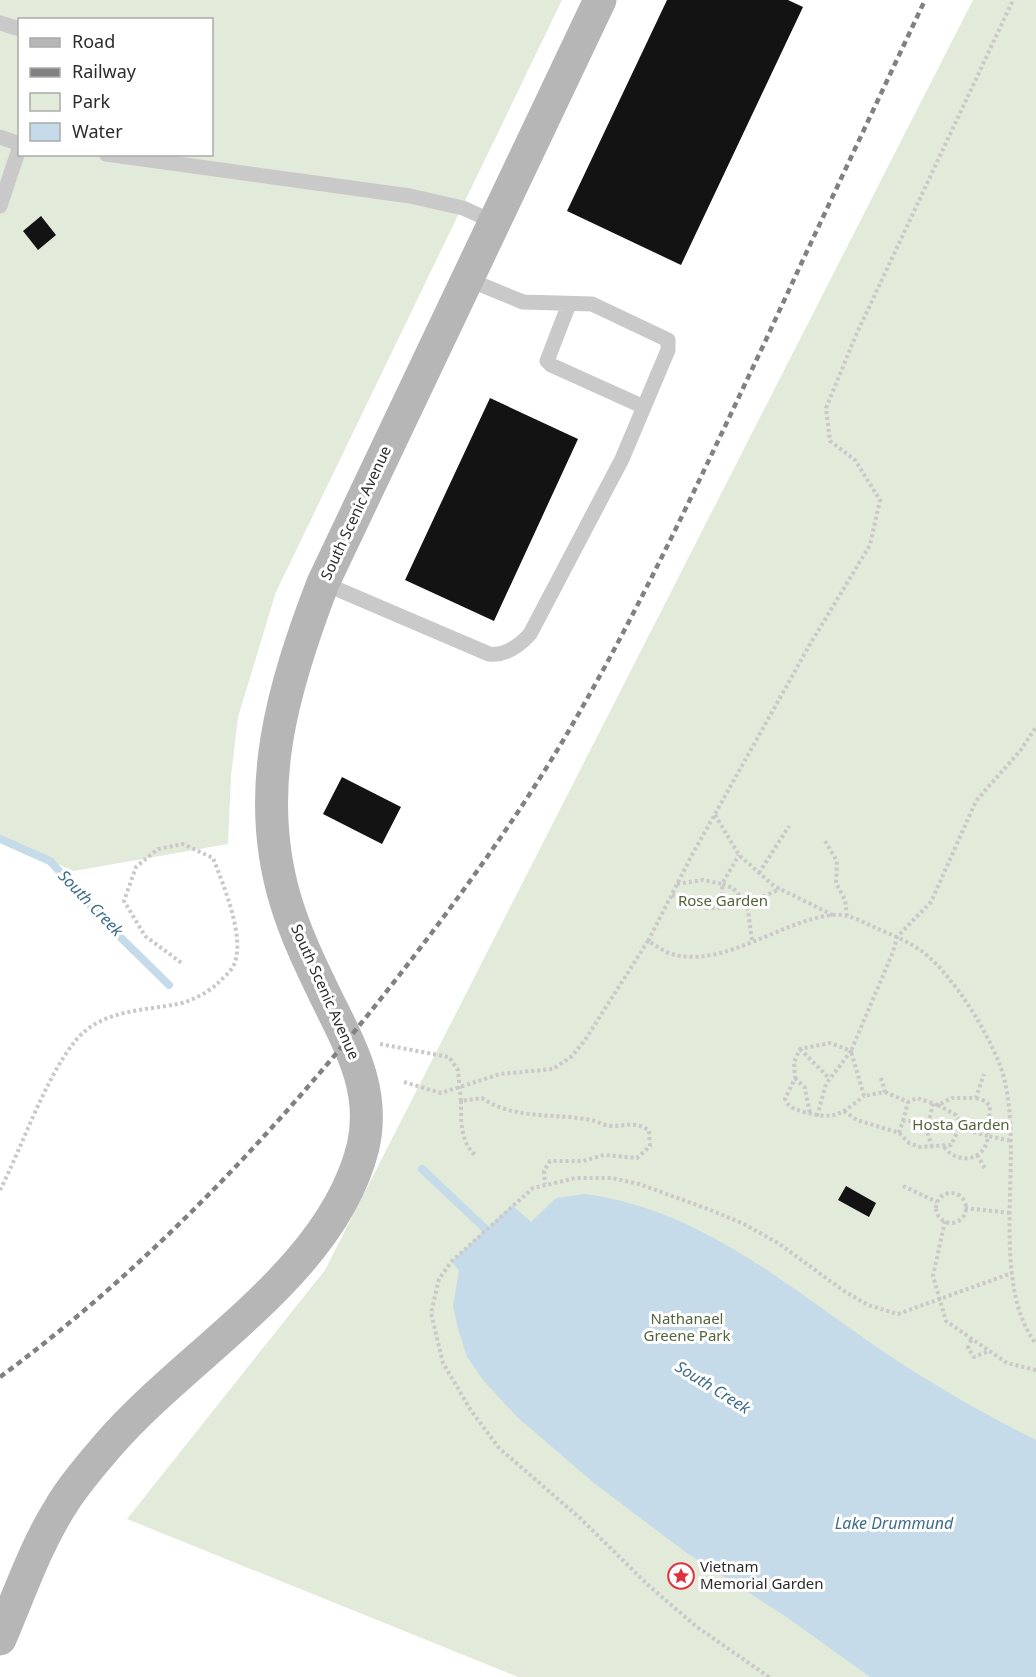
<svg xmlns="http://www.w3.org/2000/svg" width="1036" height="1677" font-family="'Noto Sans',sans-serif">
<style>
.green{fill:#e2ead9;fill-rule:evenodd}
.water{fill:#c6dbe9}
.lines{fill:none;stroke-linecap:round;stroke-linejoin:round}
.stream{stroke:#c6dbe9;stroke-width:8}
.building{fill:#131313}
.path{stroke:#c9c9c9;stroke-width:4;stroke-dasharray:3 3;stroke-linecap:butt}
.service{stroke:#c9c9c9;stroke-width:15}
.secondary{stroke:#b6b6b6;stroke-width:33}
.rail{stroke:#818181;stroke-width:4.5;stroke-dasharray:6 4.5;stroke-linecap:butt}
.labels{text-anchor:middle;stroke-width:6;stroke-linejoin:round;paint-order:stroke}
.street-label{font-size:15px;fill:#2c2c2c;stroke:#fff}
.park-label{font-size:15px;fill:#4f663b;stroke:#fff}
.poi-label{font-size:15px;fill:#2c2c2c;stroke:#fff;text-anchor:start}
.water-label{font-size:16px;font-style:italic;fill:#3d6c8b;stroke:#fff}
</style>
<rect width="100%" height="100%" fill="#fff"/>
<path class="green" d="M0 0H562L276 592 238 717 231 776 228 844 74 871 0 839ZM20 20H212V154H20Z
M973 0H1036V1677H518L127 1519 325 1270Z"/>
<path class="water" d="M585 1194C694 1208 781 1280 868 1341 921 1378 978 1411 1036 1440V1677H870L785 1616 684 1551 594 1483 516 1416 483 1380 467 1357 458 1329 453 1306 459 1270 451 1262 512 1205 531 1222 556 1198Z"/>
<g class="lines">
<path class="stream" d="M0 839 50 861 113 930 169 985
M422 1169 494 1237"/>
</g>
<path class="building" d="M667 0H788L803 7 681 265 567 211Z
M41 216 56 235 38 250 23 231Z
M490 398 578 439 494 621 405 580Z
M342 777 401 807 382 844 323 814Z
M846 1186 876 1203 869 1217 838 1200Z"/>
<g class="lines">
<path class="path" d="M715 815 739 855 774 886 833 915
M825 841 837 861 836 883 845 900 847 916
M759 873 789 826
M677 884 703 880 722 884 739 855
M672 895 706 908H723L722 884 733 888 747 904 723 908
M752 940 747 904 780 889
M648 941 692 855 809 646 870 545 880 500 855 460 830 441 826 408 856 335 1013 0
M380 1044 449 1057 458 1070 461 1101 482 1098C514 1120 555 1113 591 1120 597 1121 603 1125 609 1126 627 1127 630 1120 649 1130L650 1146 637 1158 604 1155 583 1161H550L544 1171 545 1184
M800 1049 829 1078
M795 1078 805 1088 810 1114
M881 1078 885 1092 864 1096 851 1051 893 952 897 937 931 902 976 801 1020 751 1036 727
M404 1082 441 1093 500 1074 553 1069 572 1056 585 1040 648 941C655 945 664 952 672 954 723 969 782 920 833 915 848 913 863 922 876 928 890 934 905 940 917 948 950 968 997 1044 1005 1082 1023 1160 989 1282 1036 1344
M885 1092 908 1102 917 1098 938 1105 952 1098H976L984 1074
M976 1098 985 1101 990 1106 988 1136 1012 1141
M461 1101C461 1119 460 1142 475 1155
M844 1111 857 1120 899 1133 909 1143 920 1147 951 1145 961 1124 956 1115 938 1105
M817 1116 826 1084 851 1051 830 1043 800 1049 794 1062 795 1078 785 1099C789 1108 795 1109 804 1112 834 1120 839 1116 864 1096
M903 1121 908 1102
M899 1133 903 1121H927
M932 1147 927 1131 933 1103
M944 1147C959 1166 986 1160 988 1136L960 1128
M977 1155 986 1170
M903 1186 937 1202
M0 1190C23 1145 45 1078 76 1040 101 1011 138 1011 172 1005 188 1003 206 994 217 984 222 979 229 973 233 967 247 940 223 884 213 858L183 844 158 849 136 867 124 901 145 936 183 964
M936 1208a15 15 0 1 1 30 0a15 15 0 1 1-30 0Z
M965 1208 1011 1213
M945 1221 933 1276 946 1321 1007 1363 1036 1370
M971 1340 968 1348 974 1357 989 1351
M769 1677 697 1627 648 1585 581 1519 499 1448 472 1412 443 1363 431 1313 439 1279 451 1262 533 1188 576 1178H612L639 1184 708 1209 744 1224 778 1243 844 1291 868 1305 898 1314 1012 1273"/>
<path class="service" d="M0 23 20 29
M0 137 20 144
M106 154 410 196 463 208 494 222
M0 206 20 146
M569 304 547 361 551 365 644 407
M323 583 489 654C505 656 519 646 530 634L622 459 668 350V340L592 304 523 302 467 279"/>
<path class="secondary" d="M0 1639C19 1595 35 1547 61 1506 74 1484 92 1464 109 1444 190 1351 332 1272 363 1147 376 1090 350 1046 326 997 311 966 296 935 286 902 252 791 283 687 323 583L600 0"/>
<path class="rail" d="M0 1377C156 1262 290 1117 408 964 471 882 532 797 583 706 650 588 706 466 764 344 817 229 871 115 925 0"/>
</g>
<defs>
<g id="sight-ring" transform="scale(1.35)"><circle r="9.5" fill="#fff" stroke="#e0313d" stroke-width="1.5"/><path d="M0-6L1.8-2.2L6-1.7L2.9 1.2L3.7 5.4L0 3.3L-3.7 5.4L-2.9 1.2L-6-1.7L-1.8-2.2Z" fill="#e0313d"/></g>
</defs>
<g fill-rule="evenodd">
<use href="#sight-ring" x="681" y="1576"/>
</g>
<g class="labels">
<g class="street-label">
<text transform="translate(356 513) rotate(-65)" y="5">South Scenic Avenue</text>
<text transform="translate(325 992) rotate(66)" y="5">South Scenic Avenue</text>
</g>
<g class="park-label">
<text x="723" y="906">Rose Garden</text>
<text x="961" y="1130">Hosta Garden</text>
<text x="687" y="1324">Nathanael<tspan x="687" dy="17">Greene Park</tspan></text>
</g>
<g class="poi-label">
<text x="700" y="1572">Vietnam<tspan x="700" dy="17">Memorial Garden</tspan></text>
</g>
<g class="water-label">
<text transform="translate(91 903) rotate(46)" y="6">South Creek</text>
<text transform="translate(713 1387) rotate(32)" y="6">South Creek</text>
<text x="894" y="1529">Lake Drummund</text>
</g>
</g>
<rect x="18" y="18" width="195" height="138" fill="#ffffff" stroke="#ababab" stroke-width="1.5"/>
<rect x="30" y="38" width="30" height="9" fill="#b6b6b6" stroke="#ababab" stroke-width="1.5"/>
<text x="72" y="48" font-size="18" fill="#2c2c2c">Road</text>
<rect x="30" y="68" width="30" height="9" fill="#818181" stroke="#ababab" stroke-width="1.5"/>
<text x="72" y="78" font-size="18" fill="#2c2c2c">Railway</text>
<rect x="30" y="93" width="30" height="18" fill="#e2ead9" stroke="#ababab" stroke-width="1.5"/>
<text x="72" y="108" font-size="18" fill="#2c2c2c">Park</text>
<rect x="30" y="123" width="30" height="18" fill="#c6dbe9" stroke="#ababab" stroke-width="1.5"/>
<text x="72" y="138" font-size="18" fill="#2c2c2c">Water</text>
</svg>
